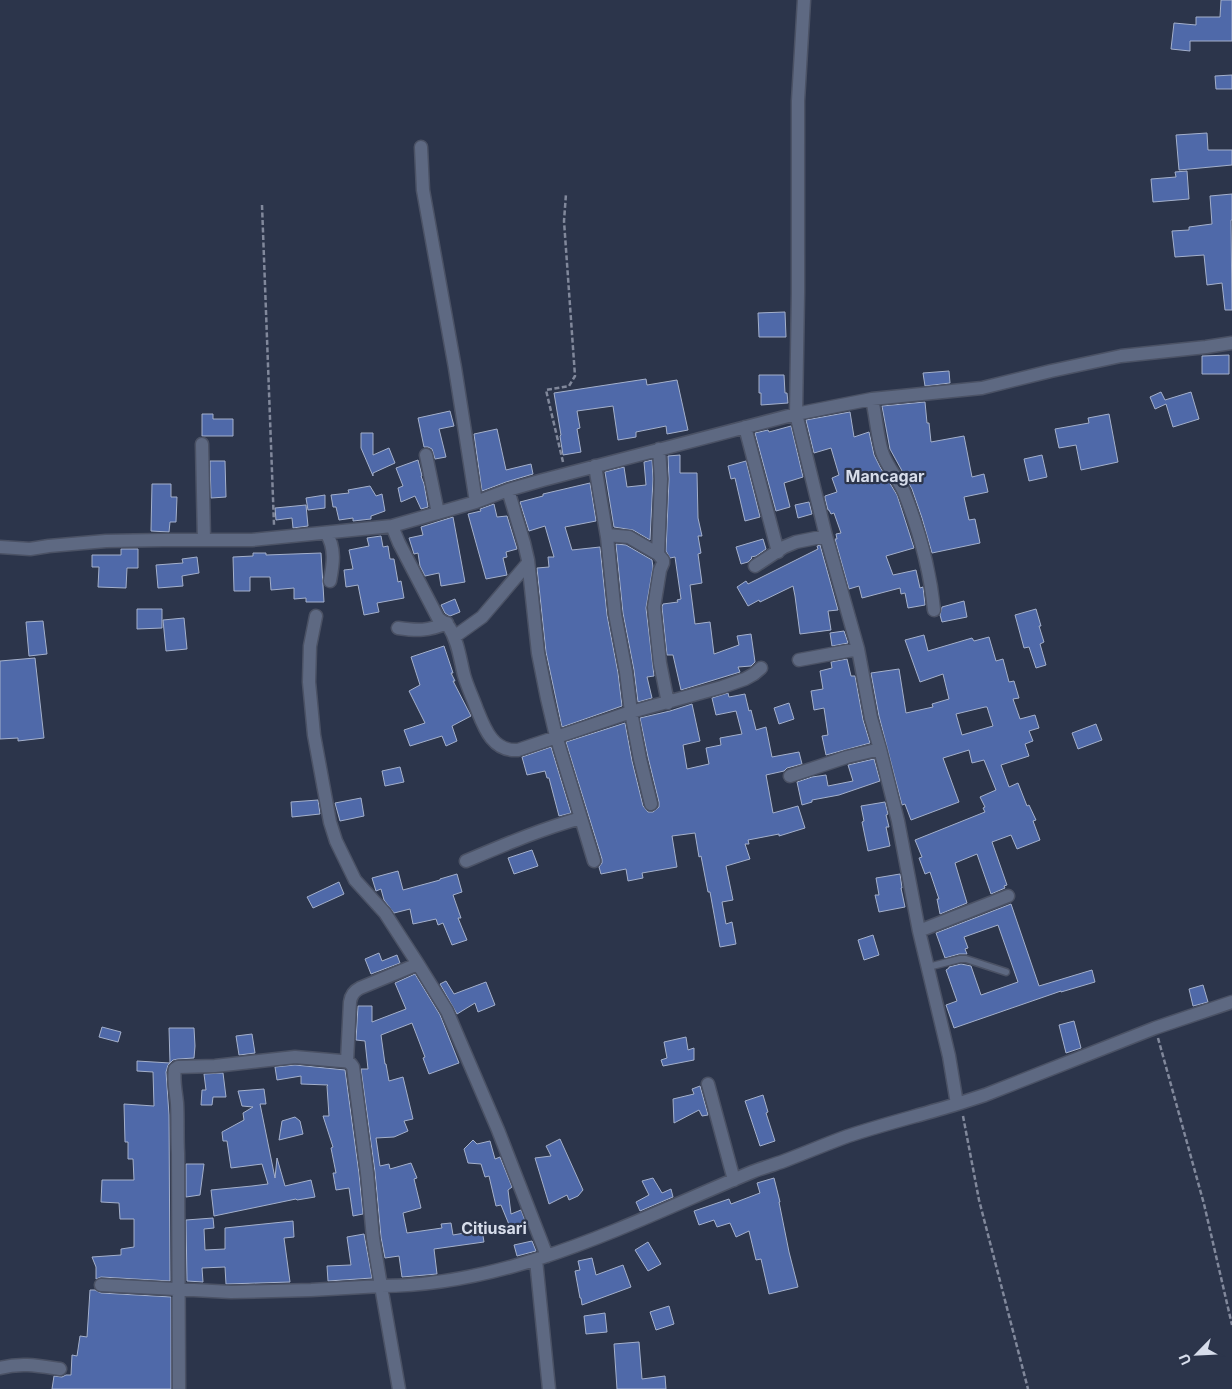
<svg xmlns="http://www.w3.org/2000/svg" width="1232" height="1389" font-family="Inter,sans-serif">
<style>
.building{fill:#4f69a9;stroke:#a4b0cb;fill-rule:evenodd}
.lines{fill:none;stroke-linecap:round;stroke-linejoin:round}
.service-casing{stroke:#4b5265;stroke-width:9}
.minor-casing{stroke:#4b5265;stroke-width:15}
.path{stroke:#81889b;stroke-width:2.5;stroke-dasharray:5 2.5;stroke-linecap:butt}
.service{stroke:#5e6982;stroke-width:6}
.minor{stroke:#5e6982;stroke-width:12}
.labels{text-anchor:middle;stroke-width:4.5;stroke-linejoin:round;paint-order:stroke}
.quarter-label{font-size:16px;font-weight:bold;fill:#d7ddeb;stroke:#2c354b}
</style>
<rect width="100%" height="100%" fill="#2c354b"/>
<path class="building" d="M1221 0H1232V41H1190V51L1171 49 1174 23 1196 25V17H1220Z
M1232 75V89H1216L1215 76Z
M1207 133 1208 150H1232V165L1179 170 1176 135Z
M1187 171 1189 199 1153 202 1151 179 1176 177 1175 172Z
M1232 194V220H1231L1232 310H1225L1222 283 1207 285 1204 255 1175 257 1172 231 1189 230V227L1212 224 1210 196Z
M785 312 786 337H759L758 313Z
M1229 355V374H1202V356Z
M949 371 950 383 925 386 923 373Z
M759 375H784L785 393H787L788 403 761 405V393H759Z
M646 379 647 385 677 380 688 430 667 434 666 426 636 432V437L618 440 613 406 577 411 580 428 577 429 581 452 563 455 560 436 561 435 554 393Z
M1161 392 1165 400 1191 392 1199 419 1173 427 1166 404 1155 409 1150 397Z
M925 402 927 423H929L931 442 964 436 972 477 984 474 988 492 964 497 969 520 975 519 980 543 932 553 922 518 912 489 890 449 882 406Z
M450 411 454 426 439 429 446 457 435 459 432 449 428 447H424L418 418Z
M850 412 854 437 869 432 874 455 880 467 897 495 914 548 886 556 893 575 916 570 920 588 923 587 925 605 908 608 905 593 901 594 900 588 862 598 859 586 849 589 835 539H837L836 534 841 533 834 513 831 514 829 510H828L825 498V496L837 492 832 478 839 475 831 448 814 453 806 420Z
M202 414H213V419H233V436H202Z
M1109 414 1118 462 1081 470 1076 445 1059 448 1055 429 1089 423 1088 418Z
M791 426 803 477 784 483 790 507 776 511 755 433 768 430 769 432Z
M497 429 506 470 531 464 533 474 506 482 482 491 474 434Z
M361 433H373V455L389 448 395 463 373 473V476L361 448Z
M680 455V473H697L698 518 702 536H698L701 553 698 554 702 583 690 585 695 624 710 622 714 654 739 645 737 636 751 634 755 662 751 666 738 667 740 672 681 690 673 655H667L662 607 663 604 678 602 677 600 681 599 675 557 670 558 666 551 669 479 668 456Z
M1042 455 1047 477 1029 481 1024 459Z
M418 460 422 476H421L424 484 428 507 421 509 415 496 401 502 398 488 403 486 396 468Z
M652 460 653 479 650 540 633 530 614 527 605 472 624 467 627 487 646 485 644 462Z
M210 461H225L226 497 211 498Z
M746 461 760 517 745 521 735 478 731 479 728 466Z
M590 483 596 521 565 527 572 550 600 547 607 615 618 673 622 706 562 727 546 652 537 568 549 567 548 557H554L545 526 529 531 520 502 543 496V494Z
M152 484H171V497H177L176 522H170L169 532 151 531Z
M370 486 376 496 382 494 385 511 371 516V519L353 521V518L339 520 336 507H333L331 495 349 493 348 490Z
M325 495V508L308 510 306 498Z
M809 502 812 514 798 518 795 505Z
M494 504 497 517 507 516 517 549 506 552 507 557 503 558 507 575 486 579 468 514 481 511 480 509Z
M306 505 308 526 293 528 292 518 276 520 275 508Z
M453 517 465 582 441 586 439 573 425 576 420 566 418 553 414 554 409 538 423 535 421 527Z
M381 536 383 547 388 546 390 559H394L398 582 401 581 404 598 377 603 379 612 364 615 358 585 346 587 344 570 353 569 349 550 369 546 367 538Z
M763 539 766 549 756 556 751 557 752 558 748 562 741 564 736 547Z
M616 544 626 545 652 560 653 567 646 608 654 676 647 677 652 698 638 702 634 670 623 613Z
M820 545 838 610 828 611 831 630 800 634 795 596 793 586 760 602 759 600 748 606 737 587 746 581 748 584 818 549 817 546Z
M121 549H138V568H127L126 588 98 587 99 567H92V555H121Z
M253 553H266V555L321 553 324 602H306V598L294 599V588L271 590 270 577H250V591H234L233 557 253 556Z
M197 557 199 573 182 576 183 586 158 588 156 565 183 563 182 559Z
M455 599 460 612 450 616 448 615 445 613 441 605Z
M964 601 967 617 942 622 940 615 942 607Z
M137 609H162V628L137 629Z
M1036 609 1041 626H1039L1044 642 1040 644 1046 665 1036 668 1029 647 1024 648 1015 615Z
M184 618 187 649 166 651 163 620Z
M43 621 47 654 29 656 26 622Z
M844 631 848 643 832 646 830 633Z
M924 635 928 651 972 638 974 641 989 637 996 661 1003 659 1009 682 1014 681 1019 698 1013 699 1020 719 1035 715 1039 728 1029 731 1033 741 1025 744 1029 756 1001 765 1009 787 1018 783 1027 806 1029 805 1036 820 1033 821 1040 840 1017 849 1011 835 992 842 1007 885 1004 886 1005 888 991 894 977 854 955 863 967 903 940 914 937 899H939L930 872 925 874 919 858 922 857 915 840 985 812 983 808 985 807 980 797 996 790 984 760 972 763 969 750 943 758 959 802 911 820 905 804 902 805 879 716 871 673 899 669 906 713 933 707 932 704 949 699 943 674 920 682 905 640ZM985 707H987L993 726 962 735 956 714Z
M444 646 453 673H451L455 681H453L471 716 452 726 457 741 446 746 442 736 410 746 404 730 425 723 409 691 420 685 411 657Z
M35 658 44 738 18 741V738L0 739V661Z
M847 659 851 676H855L863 720 870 743 826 755 822 736 828 735 824 708 814 710 811 691 823 689 820 671 832 668 831 662Z
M728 693 729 697 745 694 749 711 751 710 756 730 766 727 772 757 799 752 802 764 787 768 784 771 766 775 773 813 798 806 805 828 779 836V834L748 840 749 844H745L750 859 726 866 733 900 722 902 726 924 732 922 736 944 720 947 710 892H708L701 856 699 857 695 833 672 836 677 867 642 873 643 878 628 881 626 869 601 874 599 867 602 863V859L566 742 625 723 632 761 643 806 648 812H653L659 807V802L648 757 640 718 670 711 692 704 700 741 683 745 687 769 709 764 706 748 721 745 720 738 742 734 736 711 716 715 712 698Z
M789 703 794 719 779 724 774 708Z
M1096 724 1102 740 1078 749 1072 733Z
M551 747 571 813 559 816 549 778H547L545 771 527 775 522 757Z
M874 759 880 781 839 795 812 800V802L802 805 797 782 812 777 826 775 828 786 853 781 848 765Z
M400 767 404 782 385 786 382 771Z
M361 798 364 816 340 821 335 803Z
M318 800 320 814 292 817 291 802Z
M885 802 888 814 886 815 889 827H886L890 846 868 851 862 822 864 821 861 806Z
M532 850 538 866 514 874 508 858Z
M398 871 403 890 440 880V879L457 874 462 892 453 895 461 918H458L467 940 452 945 443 923 438 925 436 919 413 924 410 909 394 913 384 900 381 889 376 891 372 878Z
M900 874 902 888H901L905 907 879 912 875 895H879L876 878Z
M339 882 344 894 313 908 307 897Z
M1011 904 1039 986 1092 970 1095 982 1061 992V991L954 1028 946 1005 957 1001 946 970 949 968V967L961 964 971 966 981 995 1018 982 998 925 964 937 968 948 965 949 967 954H959L945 958 936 933Z
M873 935 879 955 864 960 858 940Z
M379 953 382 961 397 955 400 963 371 974 365 959Z
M415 974 440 1015 459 1063 429 1074 423 1058 425 1057 412 1023 381 1035 385 1064H386L389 1081 403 1077 413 1119 404 1121 408 1131 394 1137 376 1138 380 1166 389 1164 390 1169 411 1163 417 1178 414 1179 421 1208 403 1213 407 1233 442 1228 441 1224 451 1223 453 1235 482 1230 484 1242 434 1249 437 1274 402 1277 399 1256 385 1258 381 1237 375 1172 361 1069H368L365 1041 356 1040 358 1006H372V1022L406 1009 395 983Z
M446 981 454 994 486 982 495 1005 478 1012 475 1003 457 1014 440 984Z
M1203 985 1208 1002 1193 1006 1189 989Z
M1074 1021 1081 1048 1066 1053 1059 1025Z
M102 1027 121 1032 118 1042 99 1037Z
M169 1028H194L195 1046 194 1058 178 1059 173 1060 168 1065 166 1072 169 1115 170 1281 101 1277 96 1279V1267L92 1257 121 1255V1249L134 1247V1219H120L119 1203 101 1202 102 1180H134L133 1159H128V1142H125L124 1104 154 1106 153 1072 137 1071V1061L170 1063Z
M252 1034 255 1053 239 1055 236 1036Z
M686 1037 688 1050 694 1048V1060L663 1066 661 1060 667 1058 664 1042Z
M295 1065 345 1070 359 1174 363 1214 353 1216 349 1188 336 1190 333 1173H336L331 1148 333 1147 323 1116H329L327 1086 328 1085 301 1084V1076L277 1080 275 1067Z
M223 1073 226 1097H213L212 1105H201L202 1090H206L204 1074Z
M700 1086 708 1115 702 1116 699 1110 674 1123 673 1099 694 1094 692 1089Z
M264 1089 266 1104H260L275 1178 277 1158 285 1186 311 1180 315 1197 297 1200 296 1199 214 1216 211 1190 252 1186 268 1184 262 1164 231 1168 227 1141H223L222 1132 244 1120 243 1113 253 1107 242 1106 238 1091Z
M763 1095 768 1112 766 1113 775 1141 760 1146 745 1101Z
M295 1117 300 1121 303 1134 279 1140 282 1121Z
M560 1139 583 1190 578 1196 569 1200 567 1195 549 1204 535 1158 551 1156 546 1146Z
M473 1140 477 1144 490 1141 495 1159 500 1157 512 1187 508 1190 511 1214 521 1210 527 1226 510 1227 501 1205 496 1206 489 1176 485 1177 481 1164 468 1163 464 1149Z
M186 1164H204L200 1195 186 1197Z
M653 1178 662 1193 671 1189 673 1197 640 1211 636 1202 649 1195 642 1181Z
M774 1178 780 1202H779L789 1252 798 1287 769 1294 761 1259 756 1260 749 1231 736 1237 730 1223 717 1227 714 1220 699 1225 694 1211 729 1199 731 1204 760 1193 757 1183Z
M213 1218 214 1228 204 1229 205 1250 225 1249V1228L293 1221 294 1237 284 1238 290 1282 226 1284 225 1267 202 1268 203 1282 187 1281 186 1220Z
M364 1234 372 1278 328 1281 327 1266 351 1265 347 1237Z
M532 1241 536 1251 517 1256 514 1245Z
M648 1242 661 1264 648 1271 635 1250Z
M592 1258 596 1275 623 1265 631 1287 582 1305 581 1298H580L575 1271 580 1270 578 1261Z
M90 1290H95L101 1293 171 1297V1389H52L54 1376 62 1377 66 1375H71L72 1355 77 1356 80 1336 87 1337Z
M669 1306 674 1324 656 1330 650 1312Z
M605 1313 607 1332 586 1334 584 1316Z
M639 1342 642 1379 665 1376 666 1389H617L614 1344Z"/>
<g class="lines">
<g class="service-casing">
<path id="service" d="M928 967 960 959H966L1006 972"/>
</g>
<g class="minor-casing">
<path id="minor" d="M421 147 423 190 455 368 476 502
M872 399C876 417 877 435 882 452 887 467 898 478 904 492 919 530 930 570 934 610
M745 427 778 552
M202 444 204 540
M659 449 661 479 658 554 663 560V563L660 570 654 607 660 663 668 703
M426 455 438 513
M595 466 607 537 615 614 626 672 631 712 640 759 651 804
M508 490 524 543 528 560 538 653 547 698 556 736 594 861
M392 526 399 543 438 618C442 622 446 622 449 627 458 641 460 659 464 675 467 686 472 696 476 707 484 727 492 752 518 750L631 712 722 687 745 679 754 674 761 668
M326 533C336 548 333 565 330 581
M607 535 629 537 658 554
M0 547 30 549 49 546 106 541 163 540H252L392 526 476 502 508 490 543 480 796 414 872 399 982 388 1051 371 1121 356 1206 347 1232 343
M755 566 784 547 796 542 826 536
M316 616 310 646 309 682 314 735 330 822 336 841 355 880 385 913 418 964 447 1011 498 1130 547 1256
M398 628C418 631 428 631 447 623
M454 637 482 617 528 563
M799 660 858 649
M790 776 847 757 880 749
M466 861C504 845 541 829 581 818
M919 931 1008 896
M347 1061 350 1002C351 995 354 991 360 988L418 964
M708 1084 734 1180
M957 1104 985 1095 1155 1028 1232 1002
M536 1260 549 1389
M101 1285 231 1292 311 1290 381 1286 373 1238 367 1173 353 1067C350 1062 347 1061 341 1061L295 1057 215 1066 178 1067 175 1069C173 1080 176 1092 177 1103 178 1119 177 1136 178 1153 178 1231 179 1310 179 1389
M0 1368C21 1362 40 1366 60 1369
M399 1389 381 1286C512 1286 634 1221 752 1172 762 1168 773 1165 784 1161 805 1153 826 1144 848 1136 884 1124 921 1115 957 1104L949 1056 919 931 898 821 880 749 871 718 858 649 826 536 796 414 798 293V101L804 0"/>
</g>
<path class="path" d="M262 205 274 525
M563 462 546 390 569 386 575 376 564 221 566 194
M1158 1038 1204 1204 1232 1325
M963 1116 979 1200 1028 1389"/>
<use href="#service" class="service"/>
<use href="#minor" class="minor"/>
</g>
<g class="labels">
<g class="quarter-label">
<text x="885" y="482">Mancagar</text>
<text x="494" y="1234">Citiusari</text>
</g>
</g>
<g transform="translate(1197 1354) rotate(246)" stroke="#2c354b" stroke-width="4" paint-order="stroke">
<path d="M0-4L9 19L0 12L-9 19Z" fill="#d7ddeb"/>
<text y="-8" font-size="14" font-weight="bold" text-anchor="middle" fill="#d7ddeb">U</text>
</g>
</svg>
